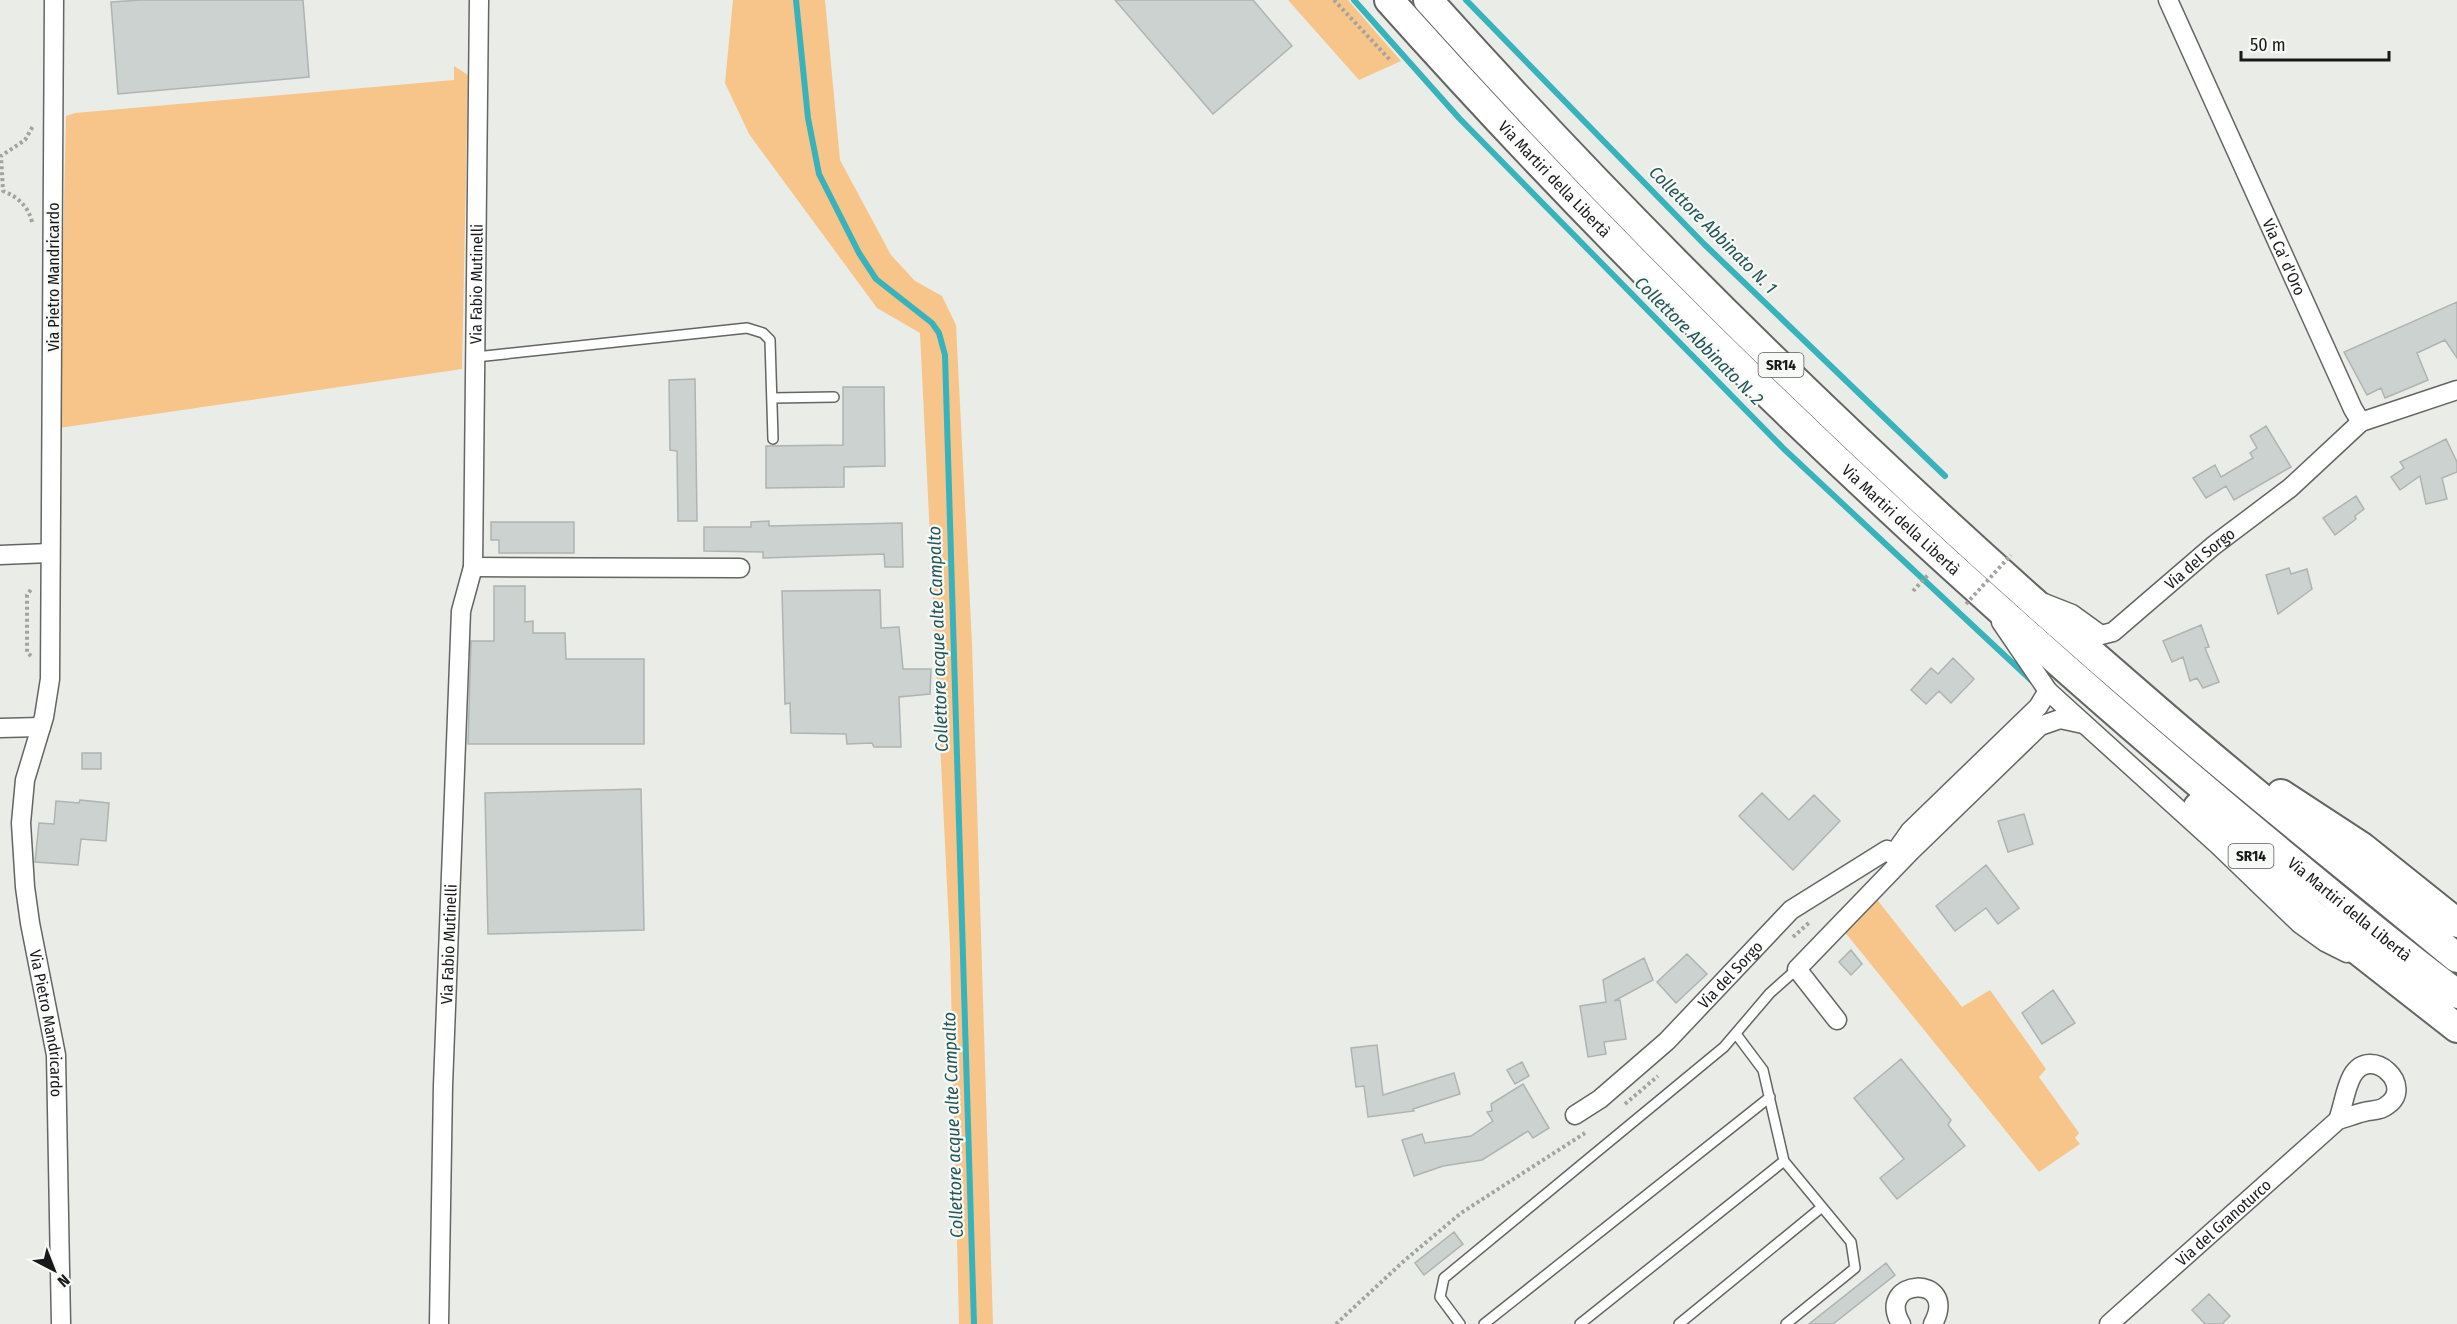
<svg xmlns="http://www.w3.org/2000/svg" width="2457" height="1324" font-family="'Fira Sans Condensed',sans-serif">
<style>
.green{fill:#f7c589}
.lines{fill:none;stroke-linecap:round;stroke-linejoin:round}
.stream{stroke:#38b3bb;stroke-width:6}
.building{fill:#ccd2cf;stroke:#afb4b2;stroke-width:1.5}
.service-casing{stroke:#636662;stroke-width:12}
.minor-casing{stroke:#636662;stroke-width:21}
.primary-casing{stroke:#636662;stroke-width:32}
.path{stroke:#a2a4a1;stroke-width:4;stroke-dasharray:3 3;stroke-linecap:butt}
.service{stroke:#fff;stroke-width:9}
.minor{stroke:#fff;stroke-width:18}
.primary{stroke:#fff;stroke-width:28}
.path-bridge{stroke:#a2a4a1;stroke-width:4;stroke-dasharray:3 3;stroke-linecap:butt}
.labels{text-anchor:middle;stroke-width:4.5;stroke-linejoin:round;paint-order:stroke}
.shield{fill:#f6f9f5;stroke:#5b5c5a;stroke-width:1.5}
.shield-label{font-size:15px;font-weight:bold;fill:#181918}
.street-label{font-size:16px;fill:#181918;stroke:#f6f9f5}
.water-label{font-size:18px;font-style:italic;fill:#235659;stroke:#f6f9f5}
</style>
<rect width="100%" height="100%" fill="#e9ece7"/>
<path class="green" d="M733 0H825L840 160 891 255 915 281 942 296 956 325 972 643 993 1324H959L950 946 920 333 877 308 749 134 725 83Z
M1288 0H1348L1401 61 1359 80Z
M454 66 468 75 462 369 59 428 66 116 75 113 454 80Z
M1875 897 1962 1007 1990 990 2046 1069 2039 1077 2079 1133 2075 1138 2080 1144 2039 1172 1844 931Z"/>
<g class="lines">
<path class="stream" d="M796 0 808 118 819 174 859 253 876 279 932 323 939 333 945 355 974 1324
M1354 0 1459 118 1784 449 2032 681
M1466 0 1704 244 1945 476"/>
</g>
<path class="building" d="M141 0H303L309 77 118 94 111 2Z
M1115 0H1253L1292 46 1213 114Z
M2457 302V358L2445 340 2417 353 2428 380 2385 398 2381 388 2367 395 2344 352Z
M695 379 697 521H678L677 451 670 450 669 380Z
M843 387H884L885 466 844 467V487L766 488V446L843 445Z
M2266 426 2291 467 2234 500 2226 486 2206 498 2193 478 2215 465 2221 477 2253 458 2250 453 2257 448 2250 436Z
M2446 439 2457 462V472L2442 478 2447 499 2426 504 2420 476 2400 490 2391 477 2404 468 2400 462Z
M2356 496 2364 509 2355 516 2356 519 2335 535 2323 518Z
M769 521V526L902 523 903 567H885L884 554 763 558V552L704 551V527H751V522Z
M491 522H574V553H499V540H491Z
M2289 568 2291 574 2307 569 2312 589 2278 614 2266 575Z
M494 586H525V622L533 621V633H565L566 659H644V744H468L471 641H494Z
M880 590 881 628 899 627 903 669H931L930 694 899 697 901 747H874L872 743 847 744 846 734 791 733 790 703 785 704 782 591Z
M2201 625 2209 647 2205 648 2219 682 2203 688 2197 678 2190 681 2183 657 2172 662 2163 641Z
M1953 658 1974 679 1951 703 1939 691 1926 704 1911 690 1931 668 1938 674Z
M82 753H101V769H82Z
M641 789 644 930 488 934 485 793Z
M1762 793 1789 820 1814 795 1840 821 1793 870 1739 816Z
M80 800 109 803 106 841 81 839 78 865 35 862 39 823 54 824 56 801 79 803Z
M2024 814 2033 844 2008 852 1998 821Z
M1986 865 2019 908 1998 924 1986 908 1955 931 1936 906Z
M1851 950 1862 964 1851 975 1839 962Z
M1687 954 1707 974 1676 1003 1657 982Z
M1644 958 1653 980 1614 1001 1620 1000 1626 1039 1604 1042 1606 1054 1588 1057 1580 1006 1606 1002 1603 980Z
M2053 990 2075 1023 2042 1044 2022 1013Z
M1377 1045 1383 1095 1454 1073 1460 1094 1413 1109 1414 1111 1368 1117 1364 1086 1356 1087 1351 1048Z
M1901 1059 1951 1120 1948 1125 1965 1146 1897 1199 1880 1178 1904 1159 1854 1098Z
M1522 1062 1529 1076 1515 1084 1507 1070Z
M1523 1084 1549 1128 1533 1138 1528 1131 1482 1160 1443 1166 1414 1176 1402 1140 1422 1134 1425 1143 1471 1136 1493 1121 1487 1112 1492 1111 1491 1104Z
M1454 1232 1463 1244 1424 1275 1415 1263Z
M1886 1263 1895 1275 1833 1324H1809Z
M2209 1294 2230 1316 2222 1324H2205L2192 1310Z"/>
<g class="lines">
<g class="service-casing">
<path id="service" d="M476 357 747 328 763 333 770 340 773 439
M772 398 834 397
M1736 1034 1763 1070 1784 1161 1851 1242 1855 1268 1786 1324
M1460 1324 1440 1297 1444 1278 1724 1047 1770 993 1797 969
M1484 1324 1770 1097
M1580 1324 1784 1161
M1679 1324 1822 1207"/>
</g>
<g class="minor-casing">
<g id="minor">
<path id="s1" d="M54 0 50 679 44 717 25 780 21 823 25 887 30 923 56 1055 61 1324"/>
<path id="s2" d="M2168 0 2353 409 2361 422"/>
<path d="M0 555 50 553"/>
<path d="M473 567 740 568"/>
<path id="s3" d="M2044 603 2072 614 2101 635 2113 632 2213 546 2290 488 2361 422 2457 390"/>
<path d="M2001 622 2048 691 2218 845 2300 924 2325 942 2347 953"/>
<path d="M0 728 41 727"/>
<path d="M1899 861 1893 855 1910 831 2038 707 2048 691"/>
<path d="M1837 1020 1797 969 1911 851 2040 726 2060 719 2083 724"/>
<path id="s4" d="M1575 1115 1600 1099 1667 1041 1791 910 1887 850 1893 855"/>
<path id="s5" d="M439 1324 443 1086 461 611 473 567 479 0"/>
<path d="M1901 1324C1874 1278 1960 1273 1933 1324"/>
<path id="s6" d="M2109 1324 2338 1120C2346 1118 2355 1114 2364 1112 2371 1110 2380 1111 2386 1106 2417 1087 2371 1043 2352 1076 2345 1089 2343 1107 2338 1120"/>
</g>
</g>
<g class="primary-casing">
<g id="primary">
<path id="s7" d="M1389 0C1565 197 1752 384 1947 562 2058 663 2170 761 2285 856 2342 903 2398 950 2457 994"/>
<path d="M1428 0C1654 252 1900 489 2157 710 2255 795 2357 875 2457 958"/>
<path d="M2281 794 2362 847 2457 923"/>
<path d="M2198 807 2309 912 2457 1028"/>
</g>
</g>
<path class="path" d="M1334 0 1391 61
M32 222C28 206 18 197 3 191L1 156 25 140 33 126
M1913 591 1928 575
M31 656 27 652V595L32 588
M1793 937 1810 922
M1625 1104 1658 1076
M1336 1324 1405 1260 1461 1213 1585 1133"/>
<use href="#service" class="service"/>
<use href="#minor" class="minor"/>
<use href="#primary" class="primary"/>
<path class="path-bridge" d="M1966 604 2011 555"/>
</g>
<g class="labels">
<g class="shield">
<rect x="1758.5" y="353" width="45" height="24" rx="4.5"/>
<rect x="2228.5" y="844" width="45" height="24" rx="4.5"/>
</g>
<g class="shield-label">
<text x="1781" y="370">SR14</text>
<text x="2251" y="861">SR14</text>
</g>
<g class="street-label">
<text dy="6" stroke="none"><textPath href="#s7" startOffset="244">Via Martiri della Libertà</textPath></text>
<text dy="6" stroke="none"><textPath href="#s2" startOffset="282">Via Ca' d'Oro</textPath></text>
<text transform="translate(53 277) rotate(-90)" y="6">Via Pietro Mandricardo</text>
<text dy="6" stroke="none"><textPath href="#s5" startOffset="1042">Via Fabio Mutinelli</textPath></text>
<text dy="6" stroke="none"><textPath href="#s7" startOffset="730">Via Martiri della Libertà</textPath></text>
<text dy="6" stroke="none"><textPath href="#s3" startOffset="192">Via del Sorgo</textPath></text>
<text dy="6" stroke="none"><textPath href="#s7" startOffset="1324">Via Martiri della Libertà</textPath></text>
<text dy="6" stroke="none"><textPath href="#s5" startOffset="380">Via Fabio Mutinelli</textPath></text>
<text dy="6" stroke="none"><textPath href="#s4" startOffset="210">Via del Sorgo</textPath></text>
<text dy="6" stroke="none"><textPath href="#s1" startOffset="1029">Via Pietro Mandricardo</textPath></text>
<text dy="6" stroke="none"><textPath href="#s6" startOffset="153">Via del Granoturco</textPath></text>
</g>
<g class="water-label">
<text transform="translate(1713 230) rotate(45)" y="6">Collettore Abbinato N. 1</text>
<text transform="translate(1699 341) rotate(45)" y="6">Collettore Abbinato N. 2</text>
<text transform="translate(938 639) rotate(-92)" y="6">Collettore acque alte Campalto</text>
<text transform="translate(953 1125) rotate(-92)" y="6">Collettore acque alte Campalto</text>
</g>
</g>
<g transform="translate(54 1270) rotate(138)" stroke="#f6f9f5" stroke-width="4.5" paint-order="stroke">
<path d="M0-4.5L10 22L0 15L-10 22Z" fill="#181918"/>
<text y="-9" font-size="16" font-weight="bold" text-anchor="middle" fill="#181918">N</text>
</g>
<path d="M2241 51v9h148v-9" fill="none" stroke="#181918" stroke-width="3"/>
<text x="2250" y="51" font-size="18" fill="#181918" stroke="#f6f9f5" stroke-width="4.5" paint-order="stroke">50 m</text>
</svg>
